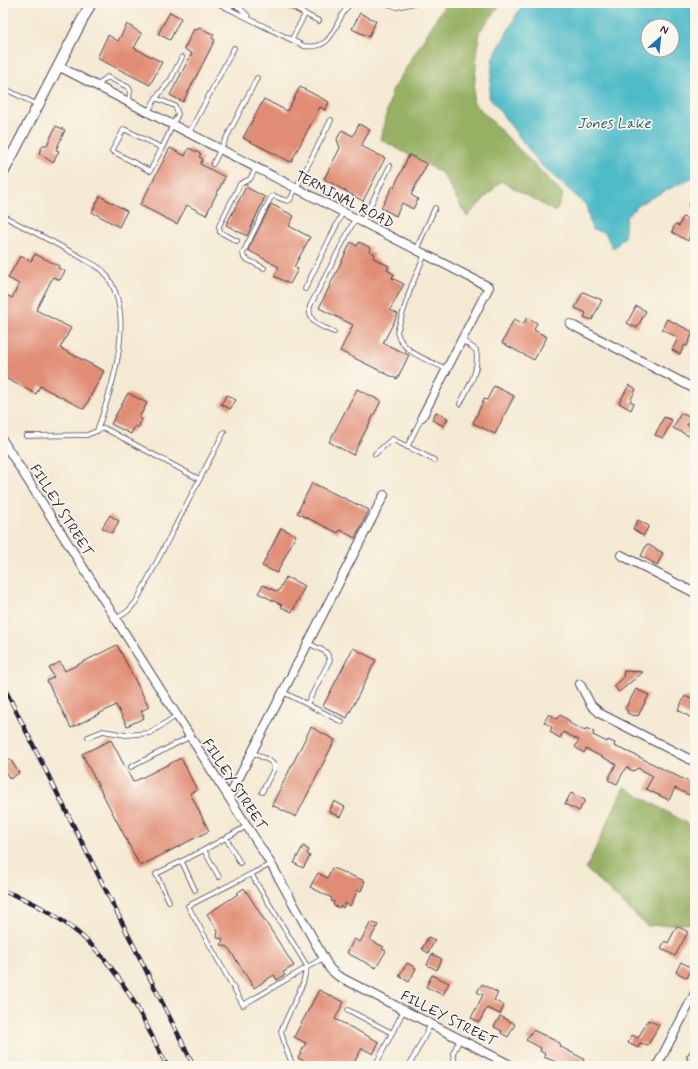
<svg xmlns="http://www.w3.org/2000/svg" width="698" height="1069" font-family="Mynerve,sans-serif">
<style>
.forest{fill:#96b163;stroke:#5c6a4f}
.water{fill:#4ebbc8;stroke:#386e82;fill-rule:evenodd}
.building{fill:#e18d74}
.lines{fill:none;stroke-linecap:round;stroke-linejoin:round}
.service-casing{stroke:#424052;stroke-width:5.5}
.minor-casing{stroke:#424052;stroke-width:10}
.tertiary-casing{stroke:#424052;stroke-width:12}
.service{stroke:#fff;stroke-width:4}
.minor{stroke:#fff;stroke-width:8}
.tertiary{stroke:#fff;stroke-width:10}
.rail-casing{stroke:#22223b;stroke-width:4.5}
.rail{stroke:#fbf7ec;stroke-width:3;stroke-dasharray:9;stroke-linecap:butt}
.labels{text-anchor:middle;stroke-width:3.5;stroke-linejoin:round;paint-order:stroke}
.street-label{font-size:14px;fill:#22223b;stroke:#fbf7ec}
.water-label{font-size:15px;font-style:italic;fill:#31586c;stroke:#fbf7ec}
</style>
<rect width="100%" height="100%" fill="#fbf7ec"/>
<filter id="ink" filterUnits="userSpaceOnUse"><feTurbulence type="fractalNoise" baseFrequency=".025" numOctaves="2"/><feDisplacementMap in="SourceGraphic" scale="8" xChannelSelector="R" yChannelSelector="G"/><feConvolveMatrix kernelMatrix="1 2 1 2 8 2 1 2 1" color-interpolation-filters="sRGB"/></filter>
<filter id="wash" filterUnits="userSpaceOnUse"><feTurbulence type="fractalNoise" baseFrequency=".012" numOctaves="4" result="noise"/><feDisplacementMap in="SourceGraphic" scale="16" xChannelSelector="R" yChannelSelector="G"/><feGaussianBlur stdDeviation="0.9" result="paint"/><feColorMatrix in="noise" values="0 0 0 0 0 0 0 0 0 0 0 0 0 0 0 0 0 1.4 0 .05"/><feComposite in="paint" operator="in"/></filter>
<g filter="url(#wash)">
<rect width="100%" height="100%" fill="#f4e9d2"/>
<path class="forest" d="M446 3H502L479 32 473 102 563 194 556 212 501 181 467 217 442 173 380 139 392 91Z
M624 787 695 828V923L647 926 586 869Z"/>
<path class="water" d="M523 3H695V176L641 203 626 217 624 238 613 249 605 232 592 230 586 205 540 164 489 97 493 58ZM648 26H672V50H648Z"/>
<g id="blocks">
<path class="building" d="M170 12 181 18 170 40 158 34Z
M360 13 376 21 369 37 352 29Z
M127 24 142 34 134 48 162 62 150 85 97 58 108 35 118 41Z
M199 27 214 35 212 38 215 40 183 102 170 95 192 53 184 49 194 29 197 30Z
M300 87 329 102 325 110 320 107 291 162 243 138 264 99 287 111Z
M359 124 370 130 361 146 385 158 363 201 324 179 340 148 337 139 342 130 353 136Z
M56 126 65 130 56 150 59 151 53 163 39 153 43 145H47Z
M170 148 185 156 189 148 201 154 199 157 203 159 200 164 225 177 206 215 187 205 177 224 140 205Z
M409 155 427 164 411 195 418 199 413 209 402 203 396 216 381 208 393 186 394 187Z
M246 187 265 197 247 236 226 225Z
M100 196 127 211 119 227 92 212Z
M271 204 294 216 289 226 310 237 294 267 298 269 290 284 274 276 279 267 248 250Z
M683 217 694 222 688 241 672 232 675 224 679 226Z
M351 242 357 246 359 242 371 248 369 251 375 254 373 258 389 266 387 270 394 274 392 278 404 284 390 310 398 314 383 343 409 355 397 379 340 351 353 325 319 308Z
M35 254 59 266 58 268 65 271 60 280 53 277 36 310 71 328 60 348 104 371 84 409 40 386 36 394 3 377V293L12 298 19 284 8 278 20 256 31 261Z
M583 292 602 300 592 320 584 317 586 313 575 308Z
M636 306 646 311 637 328 627 323Z
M527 317 537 323 534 330 547 337 534 360 502 343 514 319 524 324Z
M667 319 693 332 687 346 685 345 680 354 672 350 678 338 662 329Z
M629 385 636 389 630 401 634 403 631 410 619 403Z
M494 386 514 396 495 434 473 423 484 399 487 400Z
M357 389 381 401 353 455 329 442Z
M128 393 147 403 139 418 142 419 138 428 135 426 131 434 111 424Z
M227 395 236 400 230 409 221 404Z
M436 412 448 418 444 426 432 420Z
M681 413 691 418 687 425 695 429V439L673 428Z
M664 417 672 420 663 438 655 435Z
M312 483 369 510 355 538 340 530 338 533 297 513Z
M110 515 119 521 112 533 102 528Z
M638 520 649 526 643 536 633 529Z
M281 528 296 535 277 573 262 566Z
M647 544 663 553 657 565 641 556Z
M286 577 305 586 292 612 281 607 282 605 258 593 263 585 278 592Z
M117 645 149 707 141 711 144 718 127 726 116 705 71 728 47 681 54 677 49 668 60 662 65 671Z
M353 648 376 660 347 718 323 706Z
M624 671 643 672 619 692 614 686 623 678Z
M636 689 649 695 638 716 635 715 634 716 627 713 628 711 625 709Z
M685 696 695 701V720L678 710Z
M549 714 557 719 560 715 570 721 569 723 585 731 586 728 594 732 593 735 607 742 608 740 615 743 614 746 635 755 695 785V798L675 788 669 800 646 789 653 776 638 768 633 771 626 767 617 784 608 780 616 764 586 749 584 753 575 747 579 740 563 732 560 738 550 732 552 727 544 722Z
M311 727 335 740 296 817 272 805Z
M111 740 133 782 181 758 197 790 190 793 209 831 140 866 82 754Z
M10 759 19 773 10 779 3 768V763Z
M571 793 585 800 579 811 565 804Z
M334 801 345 807 340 817 329 812Z
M303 846 309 850 307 854 310 856 303 868 294 863Z
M332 868 365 881 361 891 358 890 350 906 345 903 343 908 340 906 339 908 333 905 334 902 331 901 332 898 310 887 318 873 327 878Z
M244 888 294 966 283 972 285 975 277 980 274 975 254 988 228 947 221 945 223 939 217 938 218 931 207 914 238 894 237 893Z
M371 922 378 925 370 940 384 947 382 949 386 951 376 968 347 953 354 939 360 942Z
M677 926 688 932 675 956 661 948 665 941 668 943Z
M428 937 435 940 428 953 422 949Z
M432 954 442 959 437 970 427 965Z
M681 962 692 968 687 978 676 972Z
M407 963 416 968 409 982 399 976Z
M432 975 449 983 443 995 426 987Z
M482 984 498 993 494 1000 504 1006 500 1014 487 1008 479 1022 471 1018 483 995 477 992Z
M319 990 344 1002 335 1019 379 1042 373 1054 362 1048 352 1066H312L298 1058 306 1043 294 1037Z
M500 1016 515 1024 508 1037 501 1033 502 1031 494 1027Z
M648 1020 659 1025 648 1045 640 1043 638 1048 628 1043 632 1035 638 1038Z
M533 1030 560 1043 559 1046 584 1059 581 1066 572 1063 571 1066H566L544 1057 545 1054 540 1051 541 1048 526 1040Z
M695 1044V1066L686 1062 688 1058 686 1057Z"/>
</g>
</g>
<g filter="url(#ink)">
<use href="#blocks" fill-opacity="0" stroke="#424052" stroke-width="1"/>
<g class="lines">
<g class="service-casing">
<path id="service" d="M217 3 304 46C337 51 333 19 351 3
M230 3 240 8 248 16
M284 3 305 14 292 39
M385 3 397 7 414 3
M305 14 319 21
M97 86 107 77 128 87 130 90 129 102
M3 88 38 105
M156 98 171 79 182 57
M148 112 156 98 175 106 178 114 162 148 124 129 112 151 150 171 162 148
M189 133 234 48
M213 164 257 78
M3 216C30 230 57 244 84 259 90 263 100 267 104 272 138 313 112 387 97 431
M362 222 390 166
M237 241 220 232 219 226 240 184 250 179 256 168
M416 250 435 208
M425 254 411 287 397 332C402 353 429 360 446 369
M264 268 244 258 243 253 271 197 274 196 287 201 290 200 331 120
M305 289 343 212
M334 332C321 326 307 323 310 306L355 219
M460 404C469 386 480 370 476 350L462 340
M26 436 87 435 104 428 199 479
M407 447 422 417
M375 454 392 439 434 460
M116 619 128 611 136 602 224 432
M283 692 342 722
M307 704 330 660 326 652 308 643
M88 737 103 731 126 735 150 733 176 716
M252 752 270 761 274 765V769L262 792
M131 767 189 737
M226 838 240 863
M204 850 219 877
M182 862 195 890
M271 864 188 906 243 1005 323 958
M251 874 307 966 303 983 281 1031 285 1046 293 1066
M169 901 156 874 204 850 247 826
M348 1010 392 1033
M375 1066 404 1010
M409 1066 431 1024
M455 1066 453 1053 460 1039"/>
</g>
<g class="minor-casing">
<path id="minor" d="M58 66 489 287 422 417
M693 206 695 207
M570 324 695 389
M3 441 271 864 330 969 338 976 512 1066
M621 555 695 593
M580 684 591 705 601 714 695 762
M229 797 384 495
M657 1066 695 993"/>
</g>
<g class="tertiary-casing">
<path id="tertiary" d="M3 173 91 3"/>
</g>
<use href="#service" class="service"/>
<use href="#minor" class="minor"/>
<use href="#tertiary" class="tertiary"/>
<g class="rail-casing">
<path id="rail" d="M3 685 194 1066
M3 891C45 904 90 936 115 973 136 1001 151 1035 167 1066"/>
</g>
<use href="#rail" class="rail"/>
</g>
</g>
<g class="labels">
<g class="street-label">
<text transform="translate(345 199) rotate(27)" y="5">TERMINAL ROAD</text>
<text transform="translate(62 510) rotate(58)" y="5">FILLEY STREET</text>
<text transform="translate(235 784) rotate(57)" y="5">FILLEY STREET</text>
<text transform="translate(449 1018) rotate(27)" y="5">FILLEY STREET</text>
</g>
<g class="water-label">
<text x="614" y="128">Jones Lake</text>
</g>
</g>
<rect width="698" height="1069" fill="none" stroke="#fbf7ec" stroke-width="16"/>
<g transform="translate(660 38) rotate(27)"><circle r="19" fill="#fbf7ec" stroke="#a4a2a5"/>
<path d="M0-3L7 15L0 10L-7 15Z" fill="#1f6fb2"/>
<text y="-6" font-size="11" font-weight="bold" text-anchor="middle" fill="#22223b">N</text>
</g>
</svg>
